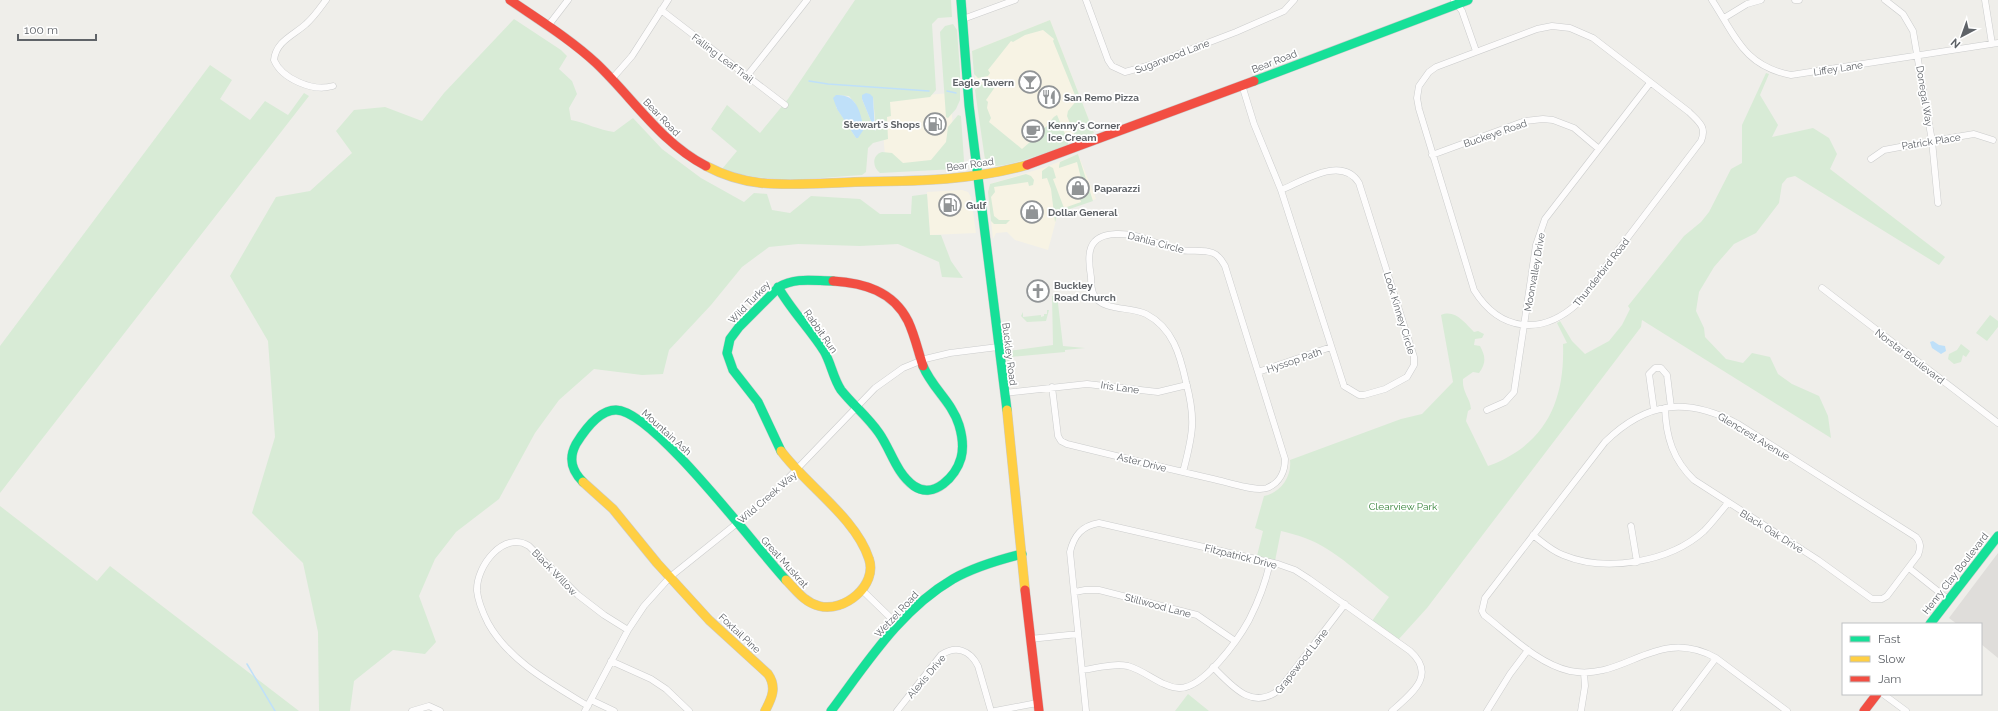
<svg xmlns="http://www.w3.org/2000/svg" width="1998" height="711" font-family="Raleway,sans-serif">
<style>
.commercial{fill:#f7f3e4}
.industrial{fill:#dfddda}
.green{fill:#d8ebd6;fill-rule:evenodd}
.water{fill:#bfe0f9}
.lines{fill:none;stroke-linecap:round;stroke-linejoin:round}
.stream{stroke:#bfe0f9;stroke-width:1.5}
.street-casing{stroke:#cbcccc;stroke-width:7}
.fast-casing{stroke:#cacacb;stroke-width:10}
.slow-casing{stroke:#cacacb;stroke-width:10}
.jam-casing{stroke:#cacacb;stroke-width:10}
.street{stroke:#fdfcfc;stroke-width:6}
.fast{stroke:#16e098;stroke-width:9}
.slow{stroke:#ffcf43;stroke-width:9}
.jam{stroke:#f24e42;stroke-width:9}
.labels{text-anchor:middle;stroke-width:3.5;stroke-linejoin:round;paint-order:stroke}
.street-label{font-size:10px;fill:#5f6368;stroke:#fff}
.poi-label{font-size:10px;font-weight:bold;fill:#5f6368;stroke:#fff;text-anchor:start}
.park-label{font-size:10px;fill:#348238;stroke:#fff}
</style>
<rect width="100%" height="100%" fill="#efeeea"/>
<path class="commercial" d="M1050 20 1094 133 1034 157 997 167 990 166 985 160 972 51Z
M950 93 954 139 938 163 886 167 880 99Z
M1078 154 1096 199 1058 213 1048 250 1015 240 1007 232 996 233 993 239 988 192 990 184 1046 167Z
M962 190 968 192 971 197 976 233 930 235 927 192Z"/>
<path class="industrial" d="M1998 553V658L1981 644V624H1957L1949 618Z"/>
<path class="green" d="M855 0H951L952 17 938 18 932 24 936 90 930 97 890 102 891 116 887 117 888 139 873 143 868 148 866 172 862 175C816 178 766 185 722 169L737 151 711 129 727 105 760 133 788 99ZM836 95 849 96 855 103 864 129 856 138 836 107ZM873 97 876 130 875 131 862 99Z
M514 19 561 50 567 56 559 69 572 81 577 94 569 108 571 120C586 123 599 130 614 132L633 118 662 149 701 178 744 202 754 193 767 194 772 210 790 213 811 196 860 199 880 214H911L912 196 927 194 930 235H941L951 261 963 278 942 277 939 262 898 244 860 246 798 244 769 247 742 267 711 305 669 350 663 374 642 375 594 369 559 400 535 433 499 499 456 532 435 559 419 596 436 642 425 654 393 650 354 681 350 711H319L318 632 303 563 252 513 275 437 268 341 230 276 276 197 310 191 352 153 336 131 354 110 385 107 422 121 444 93Z
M1050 20 1094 133 1077 141 1067 116 1068 111 1077 100 1053 41 1054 39 1043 30 1025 35 1013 42 1011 41 988 70 990 73 988 76 978 78 974 74 972 51Z
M953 24 957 30 960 71V100L956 109 948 118 946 117 940 32 945 26Z
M210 65 232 80 220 99 250 120 265 101 288 115 304 93 309 96 0 493V346Z
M1766 73 1769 74 1760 95 1778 125 1772 137 1813 128 1829 138 1837 154 1830 169 1945 257 1939 265 1795 176 1787 178 1782 184 1779 203 1756 233 1734 244 1714 267 1699 292 1696 311 1704 328 1705 337 1726 359 1743 363 1752 353 1770 357 1778 374 1792 384 1819 396 1828 416 1831 438 1642 320 1641 327 1427 608 1398 640 1372 621 1389 597C1363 577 1335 549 1305 538 1298 535 1289 533 1281 531L1275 561 1257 556 1263 531 1255 528 1264 496C1280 493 1292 477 1290 460L1401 419 1422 414 1453 382 1441 315C1455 309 1465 323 1474 332L1478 331 1484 334 1482 338 1475 339 1474 345 1480 346C1486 357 1486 363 1479 373L1473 372 1463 379C1462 393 1470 397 1471 409L1468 411 1466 421 1488 466C1545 445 1565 402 1563 344L1567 343 1557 323 1560 321 1572 341 1585 354 1609 341 1622 325 1630 309 1628 306 1684 236 1701 222 1709 212 1731 169 1742 163V125Z
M995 83V87L986 100 988 102 987 108 991 118 989 122 1022 149 1030 142V140C1038 129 1040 132 1047 126 1051 122 1052 117 1057 115L1068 141V145C1053 150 1000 171 988 165L985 160 975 90 979 85Z
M958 115 961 116 964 161 961 167 955 169 880 173C872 167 872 155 882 152L892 153 903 163 931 160 946 142 948 127Z
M1078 154 1093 201 1058 213 1055 222 1051 189 1047 178 1042 179V171L1049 166 1053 168 1056 178 1053 179 1064 208 1081 202 1080 199 1084 198 1083 195 1085 194 1077 162 1059 168V166L1060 162Z
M1026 174 1031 176 1034 180 1033 185 1029 186 1028 182 994 187 995 192 991 197 994 216 999 220H1010L1006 224H994L991 221 988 192 990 184Z
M1057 295 1063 346 1085 348 1065 350V352L1010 357 1009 367 1007 365 1006 353 1008 351 1053 345 1052 296Z
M1047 310H1049L1046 321 1027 322 1021 316 1023 312V317L1041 315V317L1044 316V314H1047Z
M1990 315 1998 321V327L1987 341 1976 333Z
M1961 344 1970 351 1966 357 1963 355 1961 362 1954 364 1948 359 1949 354 1957 350Z
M0 506 97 581 110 566 299 711H0Z
M1188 694 1209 711H1175Z"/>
<path class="water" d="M866 93 870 94 873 97 875 131 862 99V95Z
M836 95C857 94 860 111 864 129L858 138H856L837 109 833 98Z
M1933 341 1939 345 1945 346 1946 351 1941 354 1932 348 1930 342Z"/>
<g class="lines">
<path class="stream" d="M809 81 828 84 929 91
M947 91 956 93
M247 664 275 711"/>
<g class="street-casing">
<path id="street" d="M326 0C320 8 314 17 306 24 294 35 276 41 274 60 282 79 313 92 333 86
M1086 0 1108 60 1112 66 1125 72 1147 66 1236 32 1284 11 1294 0
M1454 0 1462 11 1476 51
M1712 0C1736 37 1744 66 1791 75L1998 43
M1795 0H1799
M1885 0 1903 14 1913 31 1932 141 1938 203
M1985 0 1992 44
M661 10 785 105
M1724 18 1747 4 1761 0
M963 19 1015 0
M548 26 568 0
M1552 26 1570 28 1593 38 1689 112C1699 122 1707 127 1701 141L1578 303C1542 336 1500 332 1474 290L1419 109 1417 98 1419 86 1429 72 1436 67 1537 29Z
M747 76 807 0
M611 80 632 56 668 0
M1242 85 1254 124 1281 190 1344 386 1359 395H1364L1385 389 1407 377 1414 365V357L1359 183C1342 155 1303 181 1281 190
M1432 155 1525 121 1543 119 1553 120 1574 128 1599 149
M1871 159 1884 150 1932 141 1974 134 1993 140
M1822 288 1998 423
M1258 372 1331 347
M1052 387 1058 436 1061 441 1067 444C1116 456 1165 468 1213 479 1227 482 1255 492 1267 488 1280 483 1285 471 1285 459L1225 266C1222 261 1219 255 1213 253 1203 249 1190 252 1180 250 1157 246 1141 233 1116 234 1087 235 1087 254 1091 277 1091 283 1091 290 1094 295 1103 312 1131 306 1146 314 1173 328 1180 355 1186 382 1190 397 1193 412 1192 427 1191 442 1187 457 1183 472
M1004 393 1087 384 1158 392 1187 385
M1665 408C1666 437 1673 460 1694 480L1818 560 1872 599H1882L1887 596 1918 555C1921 547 1921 543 1916 537L1738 424C1687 397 1647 401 1605 442L1485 598 1482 611 1484 615C1510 635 1538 664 1570 671 1625 682 1656 625 1716 658L1787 711
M1487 410 1505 402 1514 392 1536 245 1545 219 1650 83
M1654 410 1649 374 1655 368H1661L1667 375 1671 407
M1631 526 1637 562
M1533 535C1542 542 1552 551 1563 555 1606 573 1670 562 1704 531 1713 522 1720 512 1728 503
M1909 568 1949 600
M862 590 898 625
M1075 592 1085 590H1099L1197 615 1235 641
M1030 639 1078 634
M611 661 651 679 666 689 689 711
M1213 667C1232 686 1252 711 1279 690L1345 604
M1083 670C1097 668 1114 663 1128 666 1146 671 1161 687 1179 688 1203 689 1238 640 1249 620 1258 602 1266 582 1270 562
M1883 694 1906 711
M591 700 614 711
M588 706C552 684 509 661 488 623 483 613 478 601 477 591 476 566 504 530 529 546L578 595 604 615 628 630
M412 711 429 706 440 711
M585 711 628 630 644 606 670 577 771 496 875 388 903 368 925 359 950 353 998 347
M897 711 941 655C956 645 970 650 978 666L991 711
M995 711 1037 703
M1086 711 1070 552C1074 535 1082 526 1099 523L1278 564 1295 570 1309 579 1410 651C1437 675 1412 693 1392 711
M1487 711 1510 674 1528 650
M1581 711 1585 686 1584 673
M1676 711 1716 658"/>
</g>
<g class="fast-casing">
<path id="fast" d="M961 0 969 105 1007 410
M1254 81 1468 0
M778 287C791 310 810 329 824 351 831 363 833 378 841 390 853 405 868 417 879 433 891 450 896 473 914 486 934 500 956 476 961 458 964 447 962 435 959 425 952 402 932 388 923 366
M781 451 758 402 733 370 727 353 730 339 739 327 779 287C795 277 814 281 833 281
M583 482C572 471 568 459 576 444 584 431 599 410 616 410 653 410 757 549 786 580
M1930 624 1998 536
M831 711C867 663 900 610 953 579 974 567 998 560 1022 554"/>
</g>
<g class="slow-casing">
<path id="slow" d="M706 166C723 175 743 181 761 183 792 186 824 183 855 182 913 181 971 181 1027 165
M1007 410 1025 590
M781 451C806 485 856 518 869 559 878 585 844 613 819 606 804 602 796 590 786 580
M583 482 613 509 657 563 709 620 768 674C777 687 772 698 765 711"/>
</g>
<g class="jam-casing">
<path id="jam" d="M510 0C539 20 570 39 596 63 633 98 660 142 706 166
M1027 165 1254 81
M833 281C864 283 893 291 908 321 915 336 918 351 923 366
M1025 590 1039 711
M1864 711 1877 694"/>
</g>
<use href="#street" class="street"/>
<use href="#fast" class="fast"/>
<use href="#slow" class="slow"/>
<use href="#jam" class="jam"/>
</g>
<defs>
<g id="bar-ring" transform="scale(1.15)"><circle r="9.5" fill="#fff" stroke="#919496" stroke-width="1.5"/><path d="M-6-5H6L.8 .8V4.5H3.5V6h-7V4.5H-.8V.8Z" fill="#919496"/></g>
<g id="restaurant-ring" transform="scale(1.15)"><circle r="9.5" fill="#fff" stroke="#919496" stroke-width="1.5"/><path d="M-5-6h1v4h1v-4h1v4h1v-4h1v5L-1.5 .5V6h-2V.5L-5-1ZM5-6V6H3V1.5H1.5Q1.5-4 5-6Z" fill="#919496"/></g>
<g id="fuel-ring" transform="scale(1.15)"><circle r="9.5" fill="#fff" stroke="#919496" stroke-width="1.5"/><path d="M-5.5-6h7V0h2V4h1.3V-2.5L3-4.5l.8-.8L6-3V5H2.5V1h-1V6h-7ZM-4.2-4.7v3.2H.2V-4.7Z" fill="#919496"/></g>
<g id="cafe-ring" transform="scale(1.15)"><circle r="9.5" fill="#fff" stroke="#919496" stroke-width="1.5"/><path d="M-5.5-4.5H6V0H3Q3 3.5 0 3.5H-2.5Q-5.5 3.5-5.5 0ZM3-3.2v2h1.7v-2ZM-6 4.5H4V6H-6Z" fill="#919496"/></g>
<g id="shop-ring" transform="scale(1.15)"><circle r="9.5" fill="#fff" stroke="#919496" stroke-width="1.5"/><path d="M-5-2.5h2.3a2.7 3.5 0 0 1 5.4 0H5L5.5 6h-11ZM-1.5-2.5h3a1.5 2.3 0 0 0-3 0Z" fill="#919496"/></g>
<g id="church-ring" transform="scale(1.15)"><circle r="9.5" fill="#fff" stroke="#919496" stroke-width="1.5"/><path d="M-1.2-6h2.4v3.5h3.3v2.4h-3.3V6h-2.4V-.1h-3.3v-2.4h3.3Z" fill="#919496"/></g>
</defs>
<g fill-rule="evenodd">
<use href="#bar-ring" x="1030" y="82"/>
<use href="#restaurant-ring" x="1049" y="97"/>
<use href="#fuel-ring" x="935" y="124"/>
<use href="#cafe-ring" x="1033" y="131"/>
<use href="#shop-ring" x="1078" y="188"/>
<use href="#fuel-ring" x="950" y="205"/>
<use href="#shop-ring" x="1032" y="212"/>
<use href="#church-ring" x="1038" y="291"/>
</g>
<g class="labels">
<g class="street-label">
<text transform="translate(1172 56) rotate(-21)" y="4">Sugarwood Lane</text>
<text transform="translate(723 58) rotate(37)" y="4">Falling Leaf Trail</text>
<text transform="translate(1274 61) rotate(-21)" y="4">Bear Road</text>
<text transform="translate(1838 68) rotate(-9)" y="4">Liffey Lane</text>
<text transform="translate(1925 96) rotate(81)" y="4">Donegal Way</text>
<text transform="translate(662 117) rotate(46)" y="4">Bear Road</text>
<text transform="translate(1495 133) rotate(-19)" y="4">Buckeye Road</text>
<text transform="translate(1931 141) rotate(-9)" y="4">Patrick Place</text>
<text transform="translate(970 164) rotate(-8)" y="4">Bear Road</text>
<text transform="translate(1156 242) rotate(15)" y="4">Dahlia Circle</text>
<text transform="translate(1534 272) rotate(-80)" y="4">Moonvalley Drive</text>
<text transform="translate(1601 272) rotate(-52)" y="4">Thunderbird Road</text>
<text transform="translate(749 302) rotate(-46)" y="4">Wild Turkey</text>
<text transform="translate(1400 313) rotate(73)" y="4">Look Kinney Circle</text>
<text transform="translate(821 331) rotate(55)" y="4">Rabbit Run</text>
<text transform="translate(1010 354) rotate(83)" y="4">Buckley Road</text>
<text transform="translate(1910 356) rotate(37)" y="4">Norstar Boulevard</text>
<text transform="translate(1294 360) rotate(-19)" y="4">Hyssop Path</text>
<text transform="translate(1120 387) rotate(8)" y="4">Iris Lane</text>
<text transform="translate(667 432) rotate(42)" y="4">Mountain Ash</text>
<text transform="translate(1754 436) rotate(31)" y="4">Glencrest Avenue</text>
<text transform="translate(1142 462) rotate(14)" y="4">Aster Drive</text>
<text transform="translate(767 497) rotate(-41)" y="4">Wild Creek Way</text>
<text transform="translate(1772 531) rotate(32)" y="4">Black Oak Drive</text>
<text transform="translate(1241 556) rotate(14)" y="4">Fitzpatrick Drive</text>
<text transform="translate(785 562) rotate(48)" y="4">Great Muskrat</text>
<text transform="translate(555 572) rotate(46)" y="4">Black Willow</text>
<text transform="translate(1955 573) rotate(-52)" y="4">Henry Clay Boulevard</text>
<text transform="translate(1158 605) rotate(15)" y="4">Stillwood Lane</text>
<text transform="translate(896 614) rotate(-47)" y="4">Wetzel Road</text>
<text transform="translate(740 633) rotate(43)" y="4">Foxtail Pine</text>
<text transform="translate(1301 661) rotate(-52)" y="4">Grapewood Lane</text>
<text transform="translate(926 676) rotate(-50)" y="4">Alexis Drive</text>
</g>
<g class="poi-label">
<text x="1014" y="86" text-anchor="end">Eagle Tavern</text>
<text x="1064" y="101">San Remo Pizza</text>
<text x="920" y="128" text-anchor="end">Stewart's Shops</text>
<text x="1048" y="129">Kenny's Corner<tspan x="1048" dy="12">Ice Cream</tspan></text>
<text x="1094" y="192">Paparazzi</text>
<text x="966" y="209">Gulf</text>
<text x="1048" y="216">Dollar General</text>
<text x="1054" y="289">Buckley<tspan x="1054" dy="12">Road Church</tspan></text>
</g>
<g class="park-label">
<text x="1403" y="510">Clearview Park</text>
</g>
</g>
<rect x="1842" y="623" width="140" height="72" fill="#ffffff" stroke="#bfc1c3"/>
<rect x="1850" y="636" width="20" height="6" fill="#16e098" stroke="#bfc1c3"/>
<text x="1878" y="643" font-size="12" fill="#5f6368">Fast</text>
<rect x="1850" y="656" width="20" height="6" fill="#ffcf43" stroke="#bfc1c3"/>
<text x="1878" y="663" font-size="12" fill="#5f6368">Slow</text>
<rect x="1850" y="676" width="20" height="6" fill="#f24e42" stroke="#bfc1c3"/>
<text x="1878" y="683" font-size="12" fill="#5f6368">Jam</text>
<g transform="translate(1962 36) rotate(221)" stroke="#ffffff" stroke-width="3" paint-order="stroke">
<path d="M0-3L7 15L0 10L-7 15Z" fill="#5f6368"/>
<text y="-6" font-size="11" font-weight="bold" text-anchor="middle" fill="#5f6368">N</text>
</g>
<path d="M18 34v6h78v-6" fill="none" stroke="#5f6368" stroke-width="2"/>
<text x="24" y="34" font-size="12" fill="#5f6368" stroke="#ffffff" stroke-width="3" paint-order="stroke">100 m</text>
</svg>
